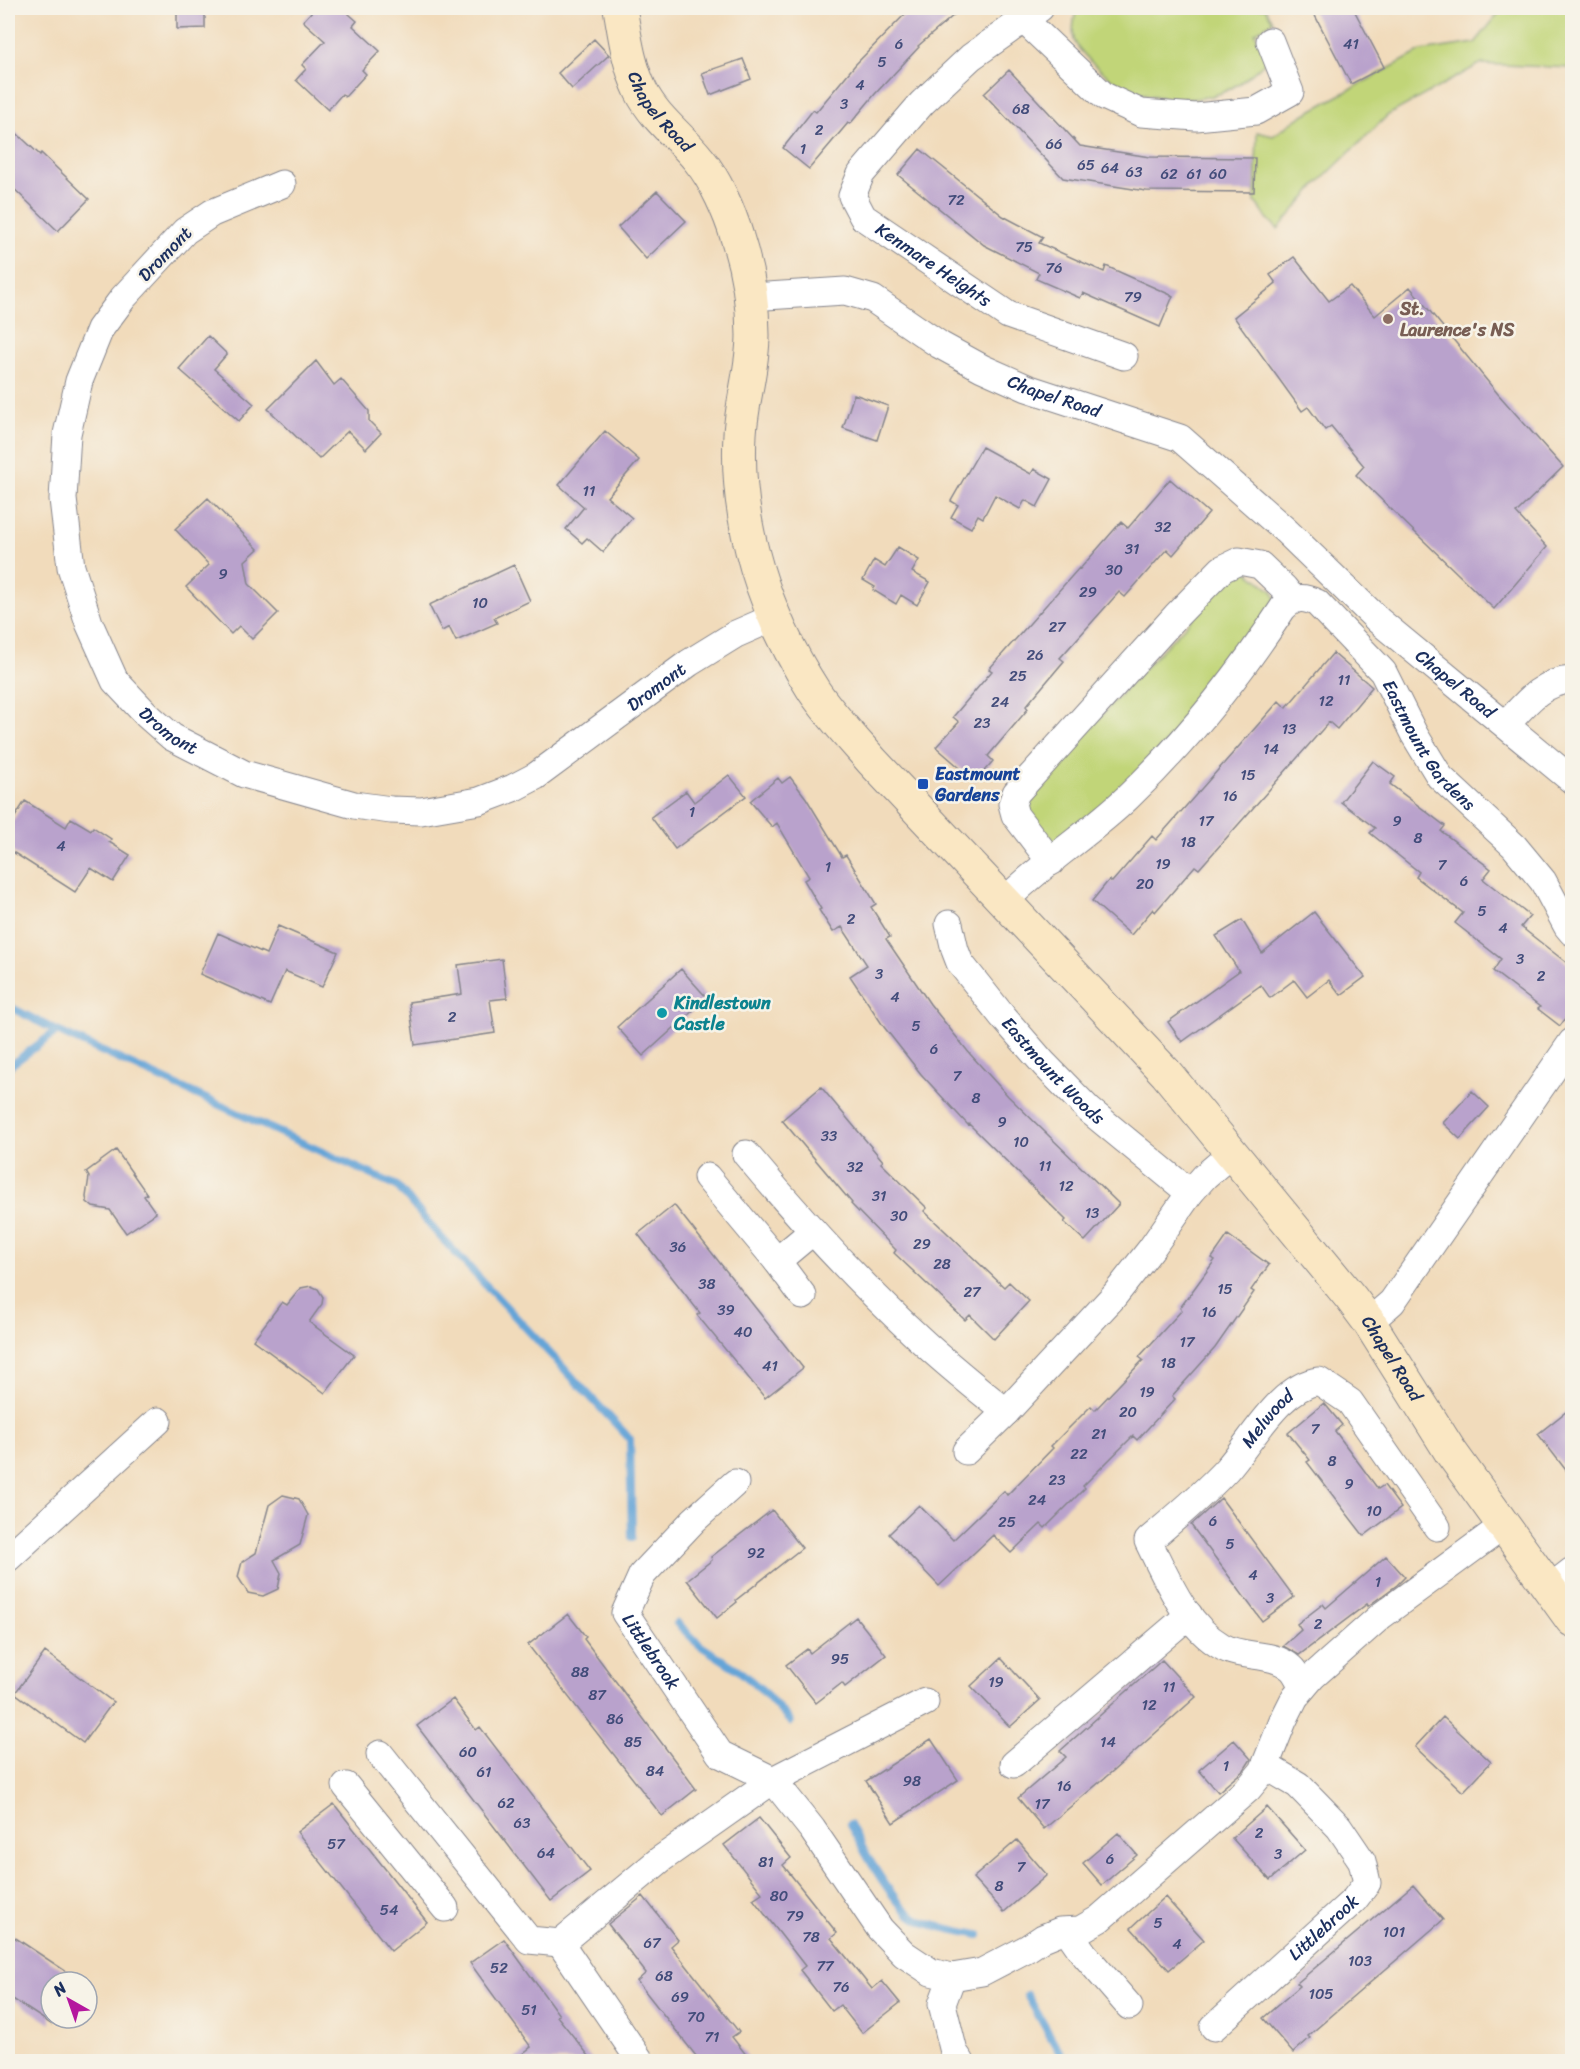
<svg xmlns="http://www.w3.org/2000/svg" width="1580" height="2069" font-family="Sriracha,sans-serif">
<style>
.green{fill:#c1d578;stroke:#6e826b;stroke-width:1.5}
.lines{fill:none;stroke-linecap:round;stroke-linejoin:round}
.stream{stroke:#65a4d7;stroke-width:8}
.building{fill:#b9a2cc}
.street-casing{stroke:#86858c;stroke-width:29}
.secondary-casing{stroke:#86858c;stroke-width:35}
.street{stroke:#fff;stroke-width:27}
.secondary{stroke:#fae7c3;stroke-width:33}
.education-dot{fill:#8d6e63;stroke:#f7f3e8;stroke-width:2}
.transit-dot{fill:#1a4fb4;stroke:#f7f3e8;stroke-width:2}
.culture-dot{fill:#0f9aa8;stroke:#f7f3e8;stroke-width:2}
.labels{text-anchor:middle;stroke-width:5;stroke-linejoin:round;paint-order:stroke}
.number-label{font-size:15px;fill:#424c7a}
.street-label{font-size:18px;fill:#1b2f5e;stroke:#f7f3e8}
.education-label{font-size:18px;font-weight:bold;fill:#785e54;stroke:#f7f3e8;text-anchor:start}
.transit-label{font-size:18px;font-weight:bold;fill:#164399;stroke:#f7f3e8;text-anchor:start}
.culture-label{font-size:18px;font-weight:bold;fill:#0d838f;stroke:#f7f3e8;text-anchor:start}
</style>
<rect width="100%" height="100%" fill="#f7f3e8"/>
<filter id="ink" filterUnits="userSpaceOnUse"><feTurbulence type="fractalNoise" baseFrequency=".0167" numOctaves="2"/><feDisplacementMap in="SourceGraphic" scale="12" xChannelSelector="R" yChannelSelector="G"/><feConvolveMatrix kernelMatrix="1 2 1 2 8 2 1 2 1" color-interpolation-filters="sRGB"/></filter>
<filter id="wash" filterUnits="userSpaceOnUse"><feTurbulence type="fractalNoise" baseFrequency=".008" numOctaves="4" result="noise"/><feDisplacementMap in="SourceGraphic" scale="24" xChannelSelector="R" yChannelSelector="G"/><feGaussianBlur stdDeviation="1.35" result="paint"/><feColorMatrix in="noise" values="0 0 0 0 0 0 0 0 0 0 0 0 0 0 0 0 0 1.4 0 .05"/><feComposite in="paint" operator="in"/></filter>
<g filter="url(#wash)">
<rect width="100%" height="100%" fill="#f1dbbb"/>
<path class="green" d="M1077 8H1265L1273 21 1255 33 1268 59C1249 78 1228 95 1201 98 1193 100 1185 98 1178 98 1141 98 1117 87 1091 62 1086 56 1076 47 1074 40 1072 29 1074 18 1077 8Z
M1503 8H1572V68L1480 64 1388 115 1317 184 1278 229 1267 218 1255 202 1257 132 1273 136 1303 115 1421 51 1475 43Z
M1247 571 1272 591 1278 603 1233 670 1128 784 1055 843 1029 812 1028 803C1077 741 1130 682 1186 625 1204 606 1222 582 1247 571Z"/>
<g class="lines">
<path class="stream" d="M8 1006 57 1031
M8 1067 57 1031 397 1186 437 1233 630 1439 632 1537
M677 1623 701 1646 737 1669 761 1689 790 1721
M850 1824C862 1848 896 1911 921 1921 939 1928 960 1931 979 1935
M1027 1995 1065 2062"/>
</g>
<g id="blocks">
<path class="building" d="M177 8H205V28L177 29Z
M315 8H342L357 21 353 26 380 51 362 70 366 74 345 97 342 94 328 110 296 80 306 69 302 65 325 41 303 21Z
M911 8H962L918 46 919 47 875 94 850 124 848 123 809 169 783 148 813 110 816 112 855 65Z
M1311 8H1353L1384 67 1351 84Z
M594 39 609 55 572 89 558 73Z
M743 59 751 79 710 95 702 73Z
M1009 70 1080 146 1150 157 1255 158 1254 192 1146 191 1063 178 984 94Z
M8 125 40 155 41 153 89 199 58 231 8 183Z
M920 149 1003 216 1043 237 1039 243 1104 272 1106 266 1173 296 1160 327 1083 293 1080 298 1036 279 1039 273 984 245 898 175Z
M657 191 686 221 646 259 618 227Z
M1294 257 1329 301 1350 286 1375 316 1410 287 1498 394 1563 467 1516 513 1547 547 1494 609 1356 475 1364 466 1331 426 1325 430 1308 407 1302 411 1234 317 1276 283 1270 275Z
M208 336 227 354 214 369 254 404 239 421 179 369Z
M316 361 334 385 341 379 369 411V421L381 433 366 449 348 431 319 459 268 409Z
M854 394 888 406 877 440 843 428Z
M605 431 639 460 607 497 632 518 603 552 587 538 582 543 566 529 584 507 559 485Z
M982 447 1031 474 1034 469 1052 479 1037 507 1025 500 1020 509 995 495 983 518 978 515 971 528 951 517 958 505 951 501Z
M1170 479 1209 513 1173 555 1167 549 1125 597 1119 592 1060 658 1064 661 1026 706 1028 709 988 756 993 761 975 781 936 747 959 722 953 717 992 671 989 669 1079 568 1080 569 1121 522 1128 528Z
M208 498 258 549 245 561 249 584 278 613 252 639 239 626 231 634 186 587 209 565 175 529Z
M898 547 919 560 912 572 930 582 917 605 901 595 896 604 873 590 875 587 863 580 874 560 885 567Z
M514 565 530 601 494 618 497 623 456 641 449 627 442 631 429 605Z
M1333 653 1372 687 1337 729 1329 722 1199 869 1195 866 1155 912 1153 909 1131 935 1092 901 1109 880 1112 882 1152 836 1156 840 1279 701 1286 708Z
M1373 761 1395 777 1390 784 1445 826 1441 831 1491 869 1483 879 1530 916 1521 927 1572 967V1010L1560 1026 1538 1009 1540 1007 1493 971 1501 959 1455 923 1463 913 1416 877 1419 872 1370 833 1375 828 1341 802Z
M729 775 746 796 675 849 651 817 686 791 694 802Z
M790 777 806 798 842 857 846 855 876 904 871 907 890 937 886 939 930 1004 970 1054 1008 1096 1119 1204 1085 1241 1064 1222 1066 1220 969 1124 968 1125 921 1074 884 1027 850 976 867 965 842 927 833 932 819 910 821 909 804 880 809 877 777 823 772 827 750 801 778 778 782 783Z
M25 801 66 827 71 818 91 830 93 827 111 839 109 842 130 855 113 882 91 868 75 892 8 849V828Z
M1314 912 1365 977 1341 995 1329 980 1307 997 1294 980 1270 998 1261 985 1182 1042 1168 1022 1239 971 1216 936 1242 920 1262 953Z
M278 926 338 952 322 987 285 971 270 1005 200 974 218 933 266 954Z
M502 959 507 998 490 1000 495 1033 415 1045 409 1002 462 994 458 965Z
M681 969 707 998 643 1056 617 1027Z
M821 1087 883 1161 881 1163 927 1208 924 1211 1004 1287 1009 1282 1029 1301 994 1339 970 1315 965 1320 894 1253 896 1250 851 1204 852 1203 782 1120Z
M1472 1091 1489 1107 1460 1139 1443 1123Z
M116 1150 147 1194 144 1196 156 1213 126 1233 110 1210 93 1207 87 1202 86 1197 89 1177 86 1172Z
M674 1205 803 1368 765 1398 697 1315 700 1313 638 1234Z
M1228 1235 1269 1265 1251 1290 1254 1292 1215 1348 1172 1396 1175 1399 1137 1440 1133 1436 1083 1486 1085 1488 1045 1528 1041 1524 1011 1553 993 1535 939 1586 889 1534 919 1505 953 1540 1004 1491 1007 1495 1053 1448 1051 1446 1091 1406 1095 1410 1143 1360 1139 1357 1182 1310 1180 1308 1215 1260 1212 1258Z
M311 1286 318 1289 323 1297 322 1304 309 1322 354 1355 325 1393 253 1340 282 1302 287 1305 301 1288Z
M1324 1403 1342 1425 1335 1431 1378 1489 1384 1485 1401 1508 1364 1536 1307 1462 1310 1460 1288 1433Z
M1572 1407V1478L1538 1434Z
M283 1495 299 1499 308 1515 300 1545 274 1560 281 1573 278 1589 263 1596 248 1593 238 1577 242 1562 256 1553 269 1505Z
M1221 1498 1294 1597 1262 1621 1191 1525Z
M772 1510 802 1548 736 1600 737 1602 717 1618 687 1580 712 1560 711 1557Z
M1386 1556 1405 1577 1397 1585 1368 1606 1367 1604 1299 1655 1283 1646 1301 1630 1297 1624 1323 1604 1326 1608Z
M568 1614 586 1637 584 1639 696 1789 662 1816 528 1645Z
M856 1617 886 1655 845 1687 842 1683 816 1703 786 1665 807 1649 810 1653Z
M45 1652 113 1702 83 1743 15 1693Z
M1001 1658 1040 1700 1010 1727 971 1686Z
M1162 1660 1196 1697 1114 1770 1044 1829 1018 1798 1066 1757 1060 1751Z
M453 1699 476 1730 480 1727 590 1871 551 1901 417 1726Z
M1443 1717 1491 1762 1463 1792 1415 1747Z
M931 1739 958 1780 893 1823 866 1781Z
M1234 1740 1251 1759 1244 1770 1218 1792 1199 1770Z
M334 1804 427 1922 391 1951 297 1832Z
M1267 1807 1305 1850 1270 1880 1232 1838Z
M759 1818 791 1858 783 1865 837 1933 831 1938 872 1989 882 1981 900 2003 862 2033 840 2005 832 2011 800 1970 805 1966 753 1899 762 1893 724 1845Z
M1118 1833 1137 1855 1102 1885 1083 1863Z
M1017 1840 1047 1875 1004 1912 973 1878Z
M1413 1885 1443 1920 1308 2036 1310 2038 1293 2053 1263 2018 1300 1986 1297 1983Z
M643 1896 678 1940 671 1946 739 2032 732 2037 751 2061H700L637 1981 646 1973 608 1924Z
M1165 1897 1204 1940 1169 1970 1131 1928Z
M8 1933 82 1982H51V2024L8 1996Z
M504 1939 559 2015 557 2016 593 2061H513L531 2047 470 1963Z"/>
</g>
</g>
<g filter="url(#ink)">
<use href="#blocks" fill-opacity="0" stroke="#86858c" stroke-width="1.5"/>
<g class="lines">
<g class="street-casing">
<g id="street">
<path id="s1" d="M1040 8 971 57 922 103 861 174 852 196 863 217 1008 315 1124 356"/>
<path d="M1024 20 1104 96 1141 113 1196 117 1256 111 1290 92 1270 41"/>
<path id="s2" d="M282 184 212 213 185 231 123 298 100 329 79 381 67 434 63 499 71 567 89 623 115 681 147 715 172 737 244 774 354 805 391 810 421 811 479 801 513 788 536 776 689 663 736 634 775 617"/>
<path id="s3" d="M751 297 845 291 873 299 940 345 982 368 1027 388 1180 438 1286 531 1379 621 1572 780"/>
<path d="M1506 725C1525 704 1542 681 1572 680"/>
<path d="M1051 862 1015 815 1012 804 1016 793 1176 616 1222 569 1239 561 1260 565 1284 588 1293 599"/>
<path id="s4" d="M1005 901C1042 863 1088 835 1127 798 1187 741 1238 677 1283 608 1295 597 1302 596 1317 603L1383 672 1414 734 1440 777 1514 846 1543 881 1567 926 1572 932"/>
<path id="s5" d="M949 924 955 950 960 963 1003 1017 1044 1064 1089 1110 1190 1193"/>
<path d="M746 1154C801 1220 859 1283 922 1341 949 1366 978 1389 1006 1412L966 1451"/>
<path d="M707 1177 777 1261 803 1296"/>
<path d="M777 1261 813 1231"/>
<path d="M1369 1322 1392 1302 1572 1042"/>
<path d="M1006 1412 1114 1296 1151 1249 1190 1193 1205 1176 1233 1152"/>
<path id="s6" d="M735 1483 694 1520 642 1575 625 1613 720 1754 773 1780 812 1829 880 1929 904 1954 931 1972 952 1977 982 1972 1028 1948 1043 1938 1060 1931 1080 1930 1099 1919 1248 1789 1263 1771 1283 1721 1295 1697 1312 1677 1382 1615 1503 1526"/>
<path d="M8 1558 158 1421"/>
<path d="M1550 1588 1572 1571"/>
<path id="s7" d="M1303 1687C1300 1682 1296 1672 1291 1668 1272 1651 1242 1659 1221 1646 1185 1625 1166 1577 1148 1541 1175 1518 1203 1495 1227 1469 1252 1441 1280 1386 1319 1381L1350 1402 1437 1527"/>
<path d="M380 1754 529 1940 560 1943"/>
<path d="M1014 1764 1189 1615"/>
<path d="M346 1786 445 1908"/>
<path d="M1068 1931 1084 1954 1129 2006"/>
<path d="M952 1977 942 2004 954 2052 961 2062"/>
<path id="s8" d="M1214 2027 1354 1900 1367 1883 1362 1861 1339 1827 1298 1785 1266 1766"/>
<path d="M641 2062 560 1943 661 1859 773 1780 925 1702"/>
</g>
</g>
<g class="secondary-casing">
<g id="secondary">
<path id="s9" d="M620 8C625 36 628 64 641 91 655 119 680 136 699 160 715 179 730 213 737 237 747 268 753 301 753 335 753 368 742 400 740 434 735 524 765 615 814 691 831 716 852 738 872 761L1166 1073 1351 1298 1369 1322 1450 1451 1572 1620"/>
</g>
</g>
<use href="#street" class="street"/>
<use href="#secondary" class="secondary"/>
</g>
</g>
<circle class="education-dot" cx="1388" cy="319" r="6"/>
<rect class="transit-dot" x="917" y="778" width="12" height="12" rx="3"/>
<circle class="culture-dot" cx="662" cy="1013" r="6"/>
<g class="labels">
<g class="number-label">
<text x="899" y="49">6</text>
<text x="1351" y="49">41</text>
<text x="882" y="67">5</text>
<text x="860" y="90">4</text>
<text x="844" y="109">3</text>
<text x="1021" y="114">68</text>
<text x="819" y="135">2</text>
<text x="1054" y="149">66</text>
<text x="803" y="154">1</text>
<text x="1086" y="170">65</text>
<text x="1110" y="173">64</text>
<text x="1134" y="177">63</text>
<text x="1169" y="179">62</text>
<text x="1194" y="179">61</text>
<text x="1218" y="179">60</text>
<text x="956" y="205">72</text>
<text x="1024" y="252">75</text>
<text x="1054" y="273">76</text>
<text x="1133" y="302">79</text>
<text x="589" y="496">11</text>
<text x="1163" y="532">32</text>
<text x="1132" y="554">31</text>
<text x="1114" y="575">30</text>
<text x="223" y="579">9</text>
<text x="1088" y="597">29</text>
<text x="480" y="608">10</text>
<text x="1057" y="632">27</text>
<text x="1035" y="660">26</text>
<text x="1018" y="681">25</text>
<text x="1344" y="685">11</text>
<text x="1326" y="706">12</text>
<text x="1000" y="707">24</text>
<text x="982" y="728">23</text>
<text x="1289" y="734">13</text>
<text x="1271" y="754">14</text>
<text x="1248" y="780">15</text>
<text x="1230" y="801">16</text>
<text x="692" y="817">1</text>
<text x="1206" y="826">17</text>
<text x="1397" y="826">9</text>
<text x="1418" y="843">8</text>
<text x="1188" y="847">18</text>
<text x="61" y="851">4</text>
<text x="1163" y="869">19</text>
<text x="1442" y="870">7</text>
<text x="828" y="872">1</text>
<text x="1464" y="886">6</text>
<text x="1145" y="889">20</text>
<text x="1482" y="916">5</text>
<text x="851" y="924">2</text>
<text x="1503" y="933">4</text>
<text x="1520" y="964">3</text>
<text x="879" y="979">3</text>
<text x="1541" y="981">2</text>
<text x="895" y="1002">4</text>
<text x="452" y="1022">2</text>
<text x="916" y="1031">5</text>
<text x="934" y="1054">6</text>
<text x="957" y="1081">7</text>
<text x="976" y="1103">8</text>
<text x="1002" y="1127">9</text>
<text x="829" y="1141">33</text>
<text x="1021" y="1147">10</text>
<text x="1045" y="1171">11</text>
<text x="855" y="1172">32</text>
<text x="1066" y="1191">12</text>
<text x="879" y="1201">31</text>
<text x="1092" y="1218">13</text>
<text x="899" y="1221">30</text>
<text x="922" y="1249">29</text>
<text x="678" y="1252">36</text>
<text x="942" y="1269">28</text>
<text x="707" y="1289">38</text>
<text x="1225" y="1294">15</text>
<text x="972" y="1297">27</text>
<text x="726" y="1315">39</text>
<text x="1209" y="1317">16</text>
<text x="743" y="1337">40</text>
<text x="1187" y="1347">17</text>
<text x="1168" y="1368">18</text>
<text x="770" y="1371">41</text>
<text x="1147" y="1397">19</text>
<text x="1128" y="1417">20</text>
<text x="1315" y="1434">7</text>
<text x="1099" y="1439">21</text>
<text x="1079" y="1459">22</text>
<text x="1332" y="1466">8</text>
<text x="1057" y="1485">23</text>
<text x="1349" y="1489">9</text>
<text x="1037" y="1505">24</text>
<text x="1374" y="1516">10</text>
<text x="1213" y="1526">6</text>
<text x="1007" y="1527">25</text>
<text x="1230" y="1549">5</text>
<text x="756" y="1558">92</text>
<text x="1253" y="1580">4</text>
<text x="1378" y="1587">1</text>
<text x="1270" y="1603">3</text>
<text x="1318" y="1629">2</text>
<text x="840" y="1664">95</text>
<text x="580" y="1677">88</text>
<text x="996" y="1687">19</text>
<text x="1169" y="1692">11</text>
<text x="597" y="1700">87</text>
<text x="1149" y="1710">12</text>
<text x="615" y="1724">86</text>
<text x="633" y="1747">85</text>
<text x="1108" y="1747">14</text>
<text x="468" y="1757">60</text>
<text x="1226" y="1771">1</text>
<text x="655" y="1776">84</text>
<text x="484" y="1777">61</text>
<text x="912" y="1786">98</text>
<text x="1064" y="1791">16</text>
<text x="506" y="1808">62</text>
<text x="1042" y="1809">17</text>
<text x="522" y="1828">63</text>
<text x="1259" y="1838">2</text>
<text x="336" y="1849">57</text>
<text x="546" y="1858">64</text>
<text x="1278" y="1859">3</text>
<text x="1110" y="1864">6</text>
<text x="766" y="1867">81</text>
<text x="1021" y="1872">7</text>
<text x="999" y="1891">8</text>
<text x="779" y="1901">80</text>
<text x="389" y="1915">54</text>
<text x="795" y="1921">79</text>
<text x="1158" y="1928">5</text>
<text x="1394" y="1937">101</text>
<text x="811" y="1942">78</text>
<text x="652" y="1948">67</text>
<text x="1177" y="1949">4</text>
<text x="1360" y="1966">103</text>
<text x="825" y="1971">77</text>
<text x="499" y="1973">52</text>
<text x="664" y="1981">68</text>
<text x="841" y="1992">76</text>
<text x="1321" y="1999">105</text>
<text x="680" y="2002">69</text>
<text x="529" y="2015">51</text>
<text x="696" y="2022">70</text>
<text x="712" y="2042">71</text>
</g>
<g class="street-label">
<text dy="6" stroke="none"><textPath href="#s9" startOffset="114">Chapel Road</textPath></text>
<text transform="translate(165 254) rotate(-46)" y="6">Dromont</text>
<text dy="6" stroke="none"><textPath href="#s1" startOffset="378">Kenmare Heights</textPath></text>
<text dy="6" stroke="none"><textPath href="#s3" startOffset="330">Chapel Road</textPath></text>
<text dy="6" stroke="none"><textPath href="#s3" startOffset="832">Chapel Road</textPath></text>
<text dy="6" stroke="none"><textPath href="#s2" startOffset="1218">Dromont</textPath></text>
<text dy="6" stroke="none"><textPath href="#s2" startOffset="678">Dromont</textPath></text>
<text dy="6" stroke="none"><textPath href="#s4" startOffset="626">Eastmount Gardens</textPath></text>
<text dy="6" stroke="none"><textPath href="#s5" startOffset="183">Eastmount Woods</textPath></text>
<text dy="6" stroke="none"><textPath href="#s9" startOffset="1618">Chapel Road</textPath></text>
<text dy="6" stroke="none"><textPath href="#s7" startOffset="398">Melwood</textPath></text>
<text dy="6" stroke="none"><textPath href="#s6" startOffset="219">Littlebrook</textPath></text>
<text dy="6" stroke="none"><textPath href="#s8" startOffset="148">Littlebrook</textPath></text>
</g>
<g class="education-label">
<text x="1400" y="315">St.<tspan x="1400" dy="21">Laurence's NS</tspan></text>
</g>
<g class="transit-label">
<text x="935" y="780">Eastmount<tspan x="935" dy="21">Gardens</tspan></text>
</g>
<g class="culture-label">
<text x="674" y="1009">Kindlestown<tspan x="674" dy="21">Castle</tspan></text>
</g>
</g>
<rect width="1580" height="2069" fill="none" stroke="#f7f3e8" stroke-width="30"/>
<g transform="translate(69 2000) rotate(320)"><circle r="28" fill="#f7f3e8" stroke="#9fa5b1" stroke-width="1.5"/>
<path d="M0-4.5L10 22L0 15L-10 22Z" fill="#b5179e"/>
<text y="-9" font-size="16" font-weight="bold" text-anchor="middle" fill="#1b2f5e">N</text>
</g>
</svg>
